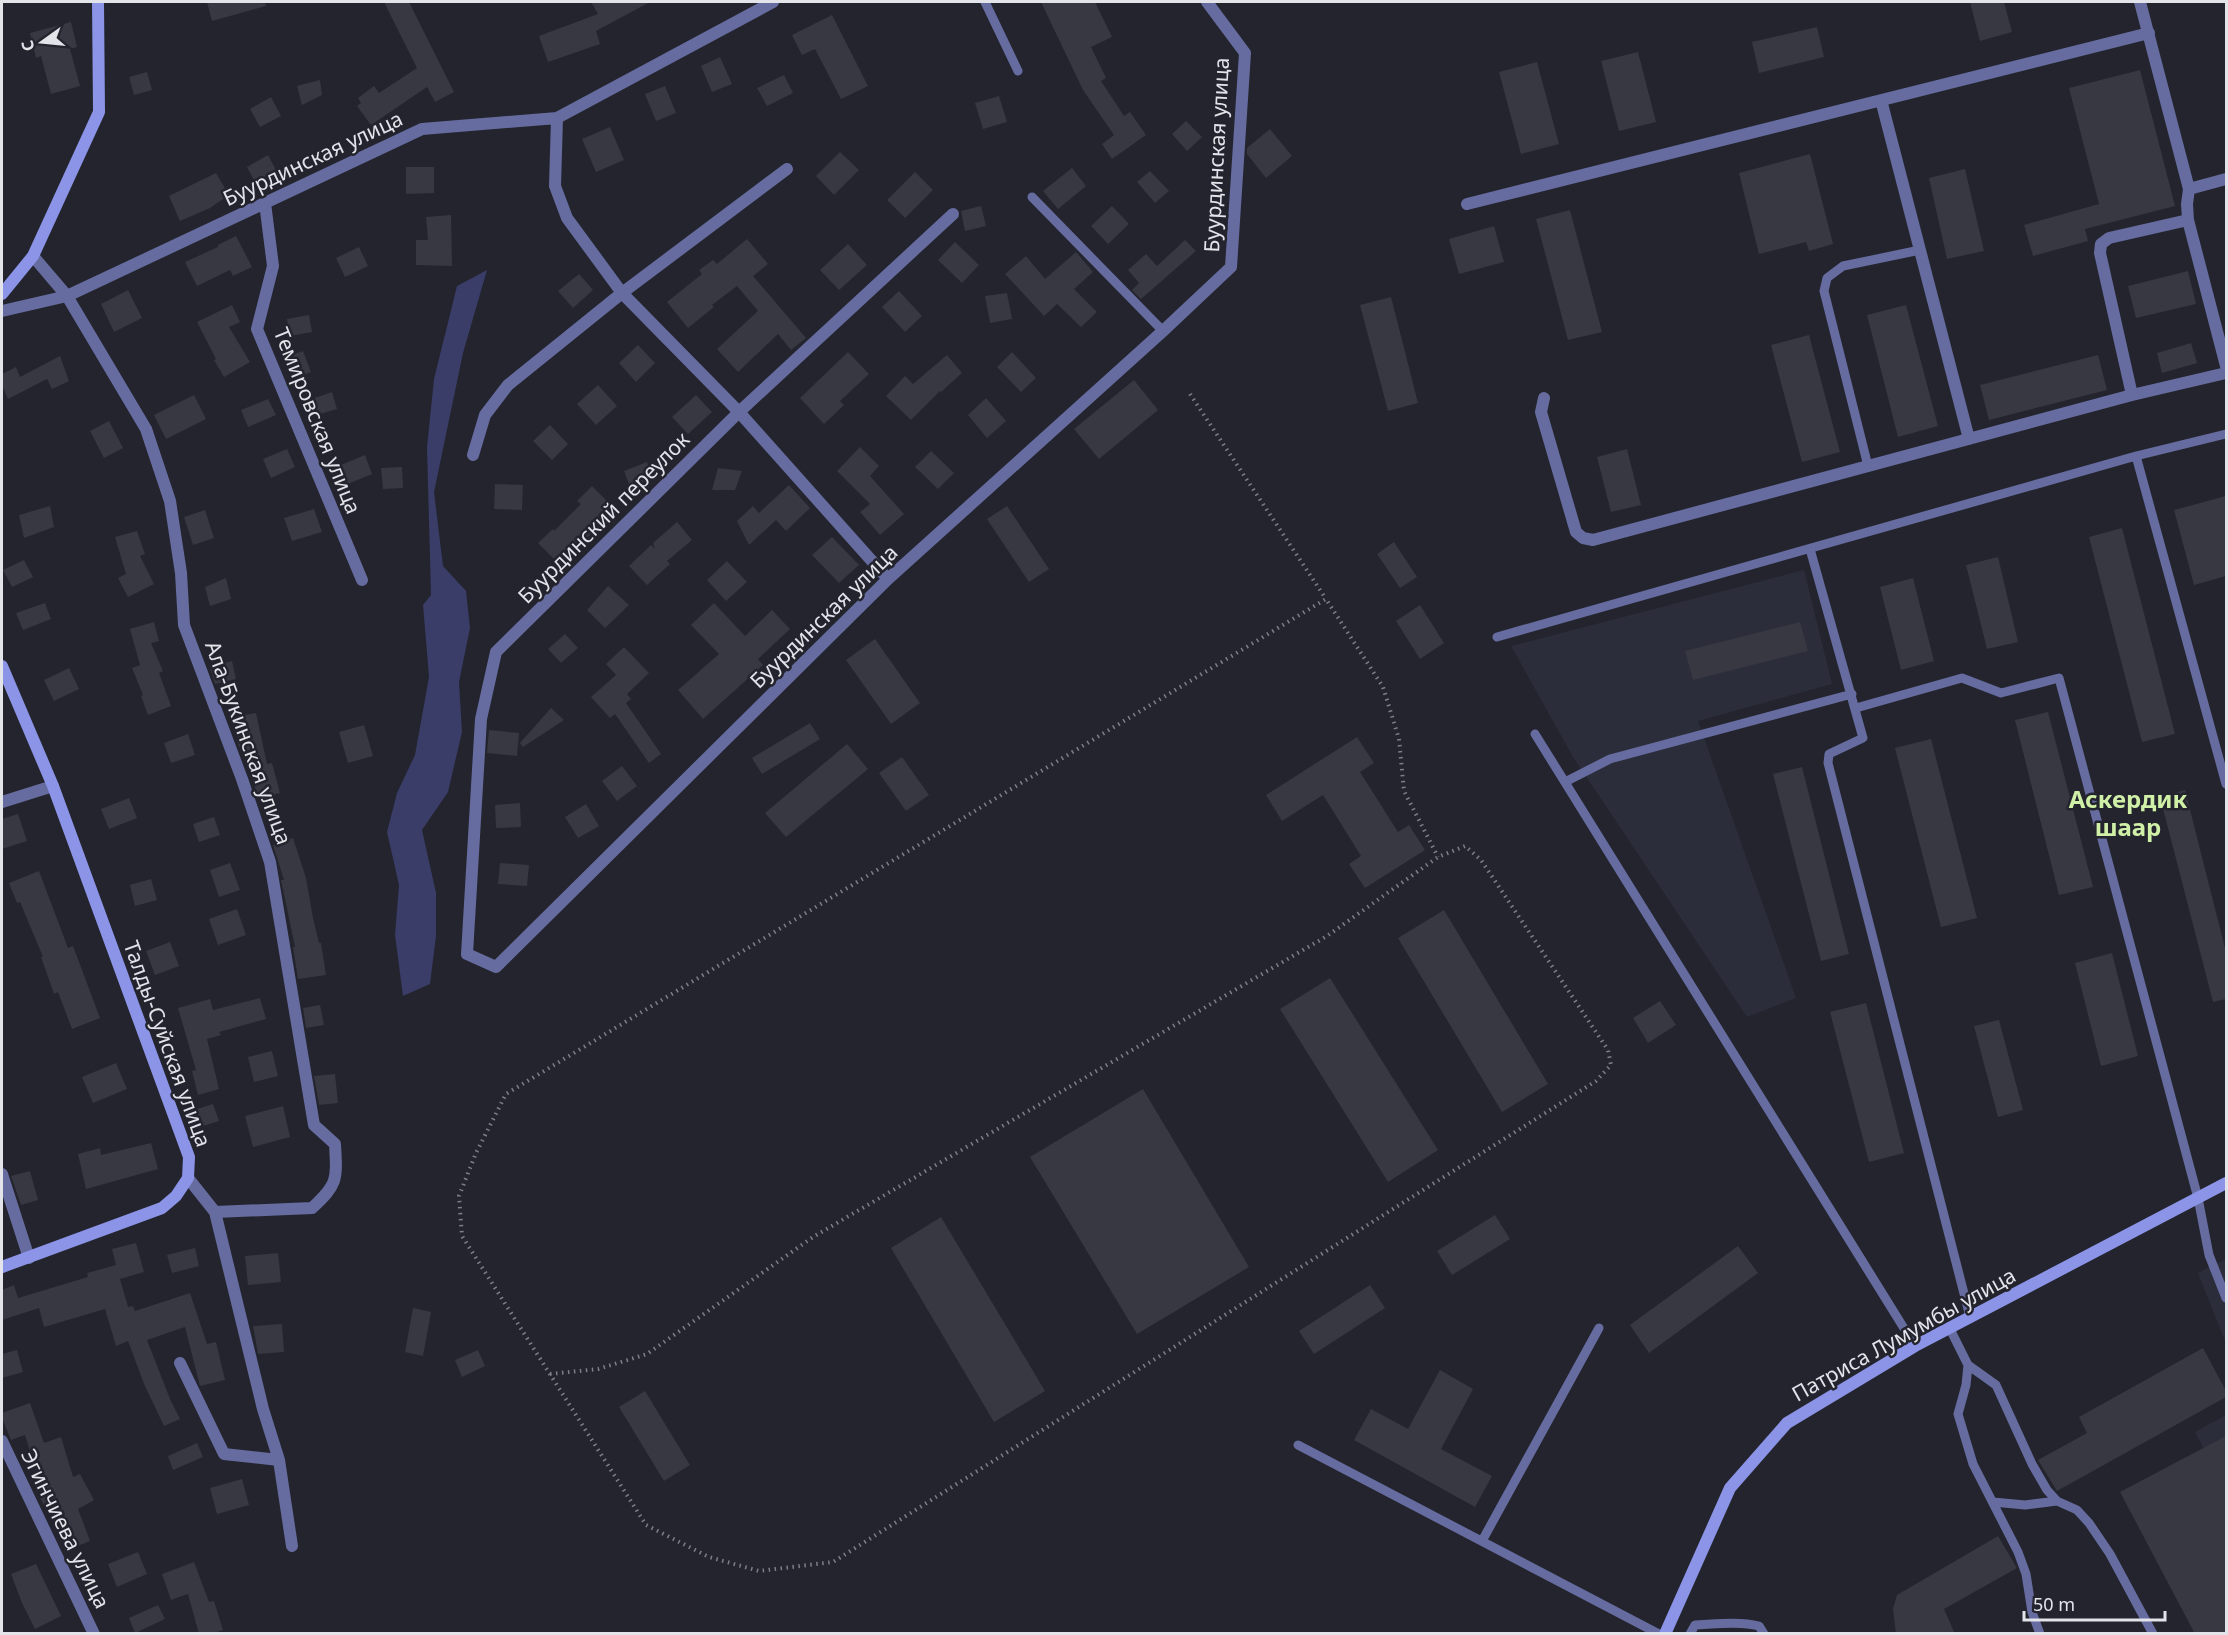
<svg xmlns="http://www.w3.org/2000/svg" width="2228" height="1635" font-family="'Noto Sans',sans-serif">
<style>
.built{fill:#2b2d3b}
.green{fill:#393d67}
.building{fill:#373841}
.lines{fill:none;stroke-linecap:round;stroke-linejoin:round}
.path{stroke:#7e7f87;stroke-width:4;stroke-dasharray:1.5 4.5;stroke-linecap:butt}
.lane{stroke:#666c9f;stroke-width:9}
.street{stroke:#666c9f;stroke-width:12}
.secondary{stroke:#8b94e7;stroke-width:12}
.labels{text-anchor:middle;stroke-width:5;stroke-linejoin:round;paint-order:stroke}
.street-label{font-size:21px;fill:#e3e4ea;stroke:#23242d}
.quarter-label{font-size:24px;font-weight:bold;fill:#d0f0a8;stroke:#23242d}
</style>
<rect width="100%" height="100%" fill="#23242d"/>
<path class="built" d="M1804 570 1832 684 1698 721 1796 998 1747 1017 1573 757 1511 646Z
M2226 1259V1343L2198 1273Z
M2226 1415V1493L2195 1432Z"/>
<path class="green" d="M487 270 463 353 434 492 443 566 466 591 470 628 459 682 462 732 448 792 422 830 436 893V936L430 984 403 996 395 935 399 885 387 832 397 793 415 755 429 677 423 605 431 595 427 447 434 379 457 286Z"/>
<path class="building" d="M207 2H265L266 6 212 21Z
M384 2H409L454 92 435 102 427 87 371 125 357 106 361 103 358 98 374 86 379 93 417 68Z
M591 2H650L596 31 600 44 548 62 539 36 598 14Z
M1041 2H1095L1112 37 1091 47 1106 78 1101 81 1124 116 1130 112 1146 135 1112 159 1102 144 1114 135 1083 90Z
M1970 2H2004L2012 32 1980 41Z
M832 15 868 86 841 99 815 49 802 55 792 35Z
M71 22 77 47 70 49 80 86 51 94 41 56 36 58 30 33Z
M1817 27 1824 57 1759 73 1752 42Z
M1638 52 1656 122 1619 131 1601 61Z
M720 57 732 84 712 92 701 66Z
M1537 62 1559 144 1521 154 1499 72Z
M2140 70 2175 206 2085 229 2088 241 2033 256 2024 225 2099 204 2069 88Z
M147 72 152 90 134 95 129 77Z
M784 75 793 93 767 106 757 88Z
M320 80 322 95 302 105 297 86Z
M665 86 676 113 656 121 645 94Z
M999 96 1007 122 983 129 975 103Z
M271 97 281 116 260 127 250 109Z
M1186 121 1202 137 1187 151 1172 134Z
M610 127 624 160 596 172 582 139Z
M1270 129 1292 156 1266 178 1247 154V148Z
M840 152 859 170 834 195 816 176Z
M1810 154 1833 244 1809 251 1806 242 1759 254 1739 173Z
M268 155 277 172 256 184 247 167Z
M406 167H434V193L406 194Z
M1072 168 1086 186 1058 209 1043 191Z
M1965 169 1984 251 1947 259 1929 178Z
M1150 171 1169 191 1155 203 1137 182Z
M915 172 933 190 905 218 887 200Z
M216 173 229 195 210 208 180 221 169 196Z
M981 206 986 226 965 231 961 211Z
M1112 206 1129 224 1108 244 1091 226Z
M1570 210 1602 332 1568 340 1536 219Z
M451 215 452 266 416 265V240H428L426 217Z
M1494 226 1504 262 1459 274 1449 239Z
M236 236 252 267 233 276 230 270 197 286 185 262 218 247V245Z
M747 239 768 264 753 276 806 338 791 350 778 334 738 372 717 349 758 311 737 286 712 305 714 307 688 328 667 302 702 274 699 270 713 260 717 264Z
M1185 240 1196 251 1141 299 1132 290 1139 283 1128 270 1146 254 1157 266Z
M955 242 979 265 962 283 938 260Z
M848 244 867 265 839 290 820 270Z
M359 247 368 266 345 277 336 258Z
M1076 252 1093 272 1074 289 1097 312 1081 327 1057 304 1044 316 1005 274 1026 256 1045 279Z
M2188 271 2196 304 2136 318 2128 286Z
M579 274 593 290 573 308 558 291Z
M128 290 142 318 114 332 101 304Z
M899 291 922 316 905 332 882 307Z
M1007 293 1012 319 990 323 985 296Z
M1391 297 1418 403 1388 411 1360 305Z
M232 305 240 322 229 327 250 362 224 377 214 360 216 359 197 322Z
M1906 305 1938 426 1898 437 1867 315Z
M309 315 312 332 290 336 287 319Z
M1809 335 1840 452 1802 462 1771 345Z
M2191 343 2197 363 2162 373 2157 353Z
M638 345 655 363 636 382 619 363Z
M303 351 311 372 295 378 287 357Z
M848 352 869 374 840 401 844 405 824 424 800 398Z
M1012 352 1036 378 1021 392 997 367Z
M947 355 962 373 941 392 940 391 911 420 886 396 905 376 913 384Z
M2098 355 2107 390 1989 420 1980 385Z
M60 356 69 381 52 389 47 379 8 399 2 385V374L16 367 20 377Z
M1134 380 1158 410 1099 459 1074 429Z
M598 385 617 406 596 425 577 404Z
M332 392 337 409 314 416 309 400Z
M194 395 206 419 166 439 154 415Z
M696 395 712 412 688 434 672 417Z
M986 398 1006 421 987 438 968 415Z
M268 399 276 415 248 427 241 410Z
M109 421 123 448 104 458 90 431Z
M550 425 568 444 552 460 533 441Z
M860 447 879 466 870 476 904 514 880 535 860 512 870 504 837 471Z
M287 449 295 467 271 478 263 459Z
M1627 449 1641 505 1611 512 1597 457Z
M931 451 954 473 938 489 915 467Z
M365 455 372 474 343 486 336 467Z
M647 462 653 478 630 487 624 471Z
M402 467 403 488 383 489 381 468Z
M718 468 742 471 735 490H712Z
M495 484 523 485 522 510 494 509Z
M789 485 810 508 786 531 776 520 749 545 737 521 753 506 759 513Z
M592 486 616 510 578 546 574 542 555 560 538 543 553 529 554 531 581 504 577 501Z
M2226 496V576L2194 585 2174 510Z
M50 506 54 527 24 538 19 515Z
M1007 506 1049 569 1029 582 987 519Z
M314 509 322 532 292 541 284 518Z
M205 510 214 538 193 545 184 517Z
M677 522 692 540 667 561 670 564 647 585 629 566 651 545 655 549 653 543Z
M2122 528 2175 734 2142 742 2089 537Z
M137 531 145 554 140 556 154 584 128 597 118 578 126 574 115 537Z
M832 537 859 565 839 583 812 555Z
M1394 542 1417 577 1400 588 1377 554Z
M1998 557 2018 642 1987 649 1966 565Z
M24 560 33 577 12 587 3 570Z
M727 561 747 582 726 601 707 580Z
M226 578 231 599 210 606 205 587Z
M1913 578 1934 661 1901 670 1880 587Z
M608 586 629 605 605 628 587 610Z
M45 603 51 619 23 630 16 613Z
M714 603 745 636 772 610 790 629 758 659 763 665 703 719 678 690 719 654 691 625Z
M1420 605 1444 643 1420 659 1396 621Z
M154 622 159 641 151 643 163 671 159 673 171 706 148 715 141 696 143 695 132 668 140 665 130 629Z
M1800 622 1808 651 1693 680 1685 651Z
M565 634 578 648 561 663 548 649Z
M875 639 920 703 891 724 846 660Z
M624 647 649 673 627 694 631 699 626 703 661 754 649 763 615 714 610 718 591 697 616 675 606 664Z
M232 661 236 679 215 684 210 667Z
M69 668 79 689 54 701 44 680Z
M551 708 564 720 523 747 520 743Z
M2048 712 2093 887 2059 895 2015 720Z
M256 713 267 764 272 763 280 793 258 799 245 747 239 748V747L233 717Z
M810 723 820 739 762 774 752 758Z
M364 725 373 756 348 763 339 732Z
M489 730 519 733 517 756 487 753Z
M188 734 195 755 171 763 164 743Z
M1357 737 1374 763 1360 772 1398 832 1409 825 1425 850 1365 888 1349 864 1361 856 1323 795 1282 821 1266 795Z
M1931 739 1977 918 1941 927 1895 748Z
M847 744 868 769 786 837 765 813Z
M902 757 929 795 906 811 879 773Z
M622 766 637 786 617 801 602 781Z
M1802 767 1849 954 1821 961 1773 774Z
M2185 790 2226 952V999L2213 1002 2160 797Z
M129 798 137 818 109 829 101 809Z
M520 803 521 827 496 828 495 805Z
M586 804 599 826 578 838 565 817Z
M18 814 27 841 2 849V819Z
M214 817 220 835 199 842 193 824Z
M293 838 306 878 313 918 319 943H321L326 975 298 979 293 947H295L281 880H284L273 845Z
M230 863 240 890 219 897 210 870Z
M500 863 529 865 527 886 498 884Z
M39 871 68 948 73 946 100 1018 72 1029 58 992 54 994 41 957H43L20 902 17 903 9 883Z
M151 879 157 900 135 906 130 885Z
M237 909 246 935 218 945 209 919Z
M1444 910 1548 1084 1502 1112 1398 938Z
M170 942 179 966 155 975 146 951Z
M2112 953 2138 1056 2101 1066 2075 963Z
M1330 978 1438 1150 1388 1182 1280 1009Z
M260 998 266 1019 219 1032 221 1035 207 1039 219 1089 198 1095 192 1071 196 1070 178 1008 210 999 213 1010Z
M1660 1001 1676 1025 1648 1043 1633 1018Z
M1866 1003 1904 1153 1869 1162 1830 1012Z
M320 1005 324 1025 306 1028 303 1008Z
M1999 1020 2023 1110 1998 1117 1974 1026Z
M272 1051 278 1076 254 1082 248 1057Z
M116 1063 127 1089 93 1103 82 1077Z
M335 1074 338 1103 319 1105 314 1076Z
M1143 1089 1249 1267 1137 1334 1030 1157Z
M213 1104 219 1121 200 1127 194 1110Z
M283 1106 290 1137 253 1147 245 1116Z
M151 1143 158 1169 86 1189 78 1154 100 1148 101 1155Z
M30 1171 38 1200 21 1205 11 1176Z
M1495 1215 1510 1239 1452 1275 1437 1251Z
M941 1217 1045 1391 994 1422 891 1248Z
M136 1243 144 1272 120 1279 128 1307 133 1306 135 1311 190 1293 207 1344 216 1342 225 1380 200 1386 185 1327 147 1340 170 1399 180 1419 164 1426 144 1384 128 1341 116 1346 105 1309 44 1327 39 1308 2 1320V1290L14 1285 18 1298 88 1277 87 1273 116 1265 112 1249Z
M1738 1246 1758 1273 1649 1353 1630 1325Z
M195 1248 199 1266 172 1273 167 1255Z
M278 1253 281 1282 248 1285 245 1256Z
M1370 1285 1385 1308 1314 1354 1299 1331Z
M413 1308 431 1312 423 1356 405 1352Z
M282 1324 284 1352 258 1354 253 1326Z
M2203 1348 2226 1391V1397L2057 1491 2038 1460 2087 1433 2079 1417Z
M17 1350 23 1372 2 1378V1354Z
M478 1350 485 1366 462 1377 455 1360Z
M1440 1370 1473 1389 1441 1449 1492 1476 1475 1507 1354 1440 1371 1409 1408 1429Z
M645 1391 690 1465 664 1481 619 1407Z
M30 1403 44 1443 61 1437 73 1477 80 1474 94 1500 78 1509 90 1541 65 1551 57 1529 39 1496 43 1494 25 1435 11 1440 2 1418V1413Z
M2226 1436V1634H2195L2120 1492Z
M197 1443 203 1457 173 1470 168 1456Z
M242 1479 249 1505 217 1514 210 1488Z
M1998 1536 2017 1568 1944 1609 1955 1634H1896L1893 1609 1897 1595Z
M138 1552 147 1574 117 1587 108 1564Z
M194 1562 209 1602 214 1601 223 1630 211 1634H199L188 1594 171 1600 162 1574Z
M36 1564 61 1616 35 1629 22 1603 11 1574Z
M158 1605 165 1619 135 1633 129 1618Z"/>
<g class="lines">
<path class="path" d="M1190 394 1326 599
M550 1374 598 1369 647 1354 813 1237 1327 936 1438 857 1465 846 1481 860 1608 1050 1611 1065 1596 1081 833 1562 759 1571 709 1557 646 1525 462 1236 459 1196 476 1153 506 1094 1326 599 1383 687 1399 739 1404 791 1438 857"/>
<path class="lane" d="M985 2 1018 71
M1032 197 1163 331
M2136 456 2226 784
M1868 466 1824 291 1827 278 1843 266 1920 250
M1810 549 1863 738 1829 754 1828 763 1970 1317
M1497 637 2136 456 2226 434
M1856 708 1962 678 2001 693 2059 678 2198 1198 2209 1255 2226 1298
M1535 734 1915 1346
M1565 782 1610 759 1852 694
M1950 1329 1968 1365 1966 1385 1958 1414 1973 1464 2018 1552 2026 1574 2032 1612 2040 1634
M1968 1365 1996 1385 2032 1464 2047 1490 2057 1501 2077 1510 2089 1523 2110 1554 2153 1634
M1298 1445 1659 1634
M1993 1502 2025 1505 2057 1501
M1482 1541 1599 1328
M1690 1634 1695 1625C1716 1624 1739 1621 1759 1626L1764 1634"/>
<path class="street" d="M2140 2 2189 189
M1881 100 1969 439
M557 118 555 186 567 218 622 293 739 412 888 579
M2226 179 2189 189 2187 204 2188 220 2226 366
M265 203 273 266 257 329 362 580
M1467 204 2149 33
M953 214 739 412 496 652 481 719 467 954 496 967 888 579 1163 331 1231 267 1245 53 1207 2
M2188 220 2109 238 2101 244 2100 253 2132 395 2226 373
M33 256 67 296 146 429 170 501 181 573 184 625 242 779 270 862 314 1125 335 1144C337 1180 338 1184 312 1208L215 1212
M2 311 67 296 422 129 557 118 773 2
M1544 398 1541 412 1576 532 1583 538 1593 540 2132 395
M473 455 485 415 508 385 622 293 787 169
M2 802 53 786
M2 1174 29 1258
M188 1178 215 1212 263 1409 279 1460 292 1546
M180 1363 224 1454 279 1460
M2 1441 94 1634"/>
<path class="secondary" d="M2 294 33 256 99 112 98 2
M2 666 53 786 189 1157 188 1178 176 1196 162 1208 2 1267
M1665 1634 1730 1488 1787 1423 1915 1346 2226 1183"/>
</g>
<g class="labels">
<g class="street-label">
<text transform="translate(1217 155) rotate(-87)" y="7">Буурдинская улица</text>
<text transform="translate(313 159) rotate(-25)" y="7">Буурдинская улица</text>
<text transform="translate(317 421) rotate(68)" y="7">Темировская улица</text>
<text transform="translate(604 518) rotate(-45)" y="7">Буурдинский переулок</text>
<text transform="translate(824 617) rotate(-44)" y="7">Буурдинская улица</text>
<text transform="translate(248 743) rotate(70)" y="7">Ала-Букинская улица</text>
<text transform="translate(167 1044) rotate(70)" y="7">Талды-Суйская улица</text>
<text transform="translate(1904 1335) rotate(-29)" y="7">Патриса Лумумбы улица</text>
<text transform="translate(65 1529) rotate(64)" y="7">Эгинчиева улица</text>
</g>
<g class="quarter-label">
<text x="2128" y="808">Аскердик<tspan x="2128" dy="28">шаар</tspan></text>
</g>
</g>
<rect width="2228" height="1635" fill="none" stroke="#e3e4ea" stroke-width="6"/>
<g transform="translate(42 42) rotate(255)" stroke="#23242d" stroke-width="4.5" paint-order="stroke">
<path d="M0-4.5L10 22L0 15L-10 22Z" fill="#e3e4ea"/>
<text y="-9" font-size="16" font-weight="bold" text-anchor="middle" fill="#e3e4ea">С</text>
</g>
<path d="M2024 1611v9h141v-9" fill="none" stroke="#e3e4ea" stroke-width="3"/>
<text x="2033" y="1611" font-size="18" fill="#e3e4ea" stroke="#23242d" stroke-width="4.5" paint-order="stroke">50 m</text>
</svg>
